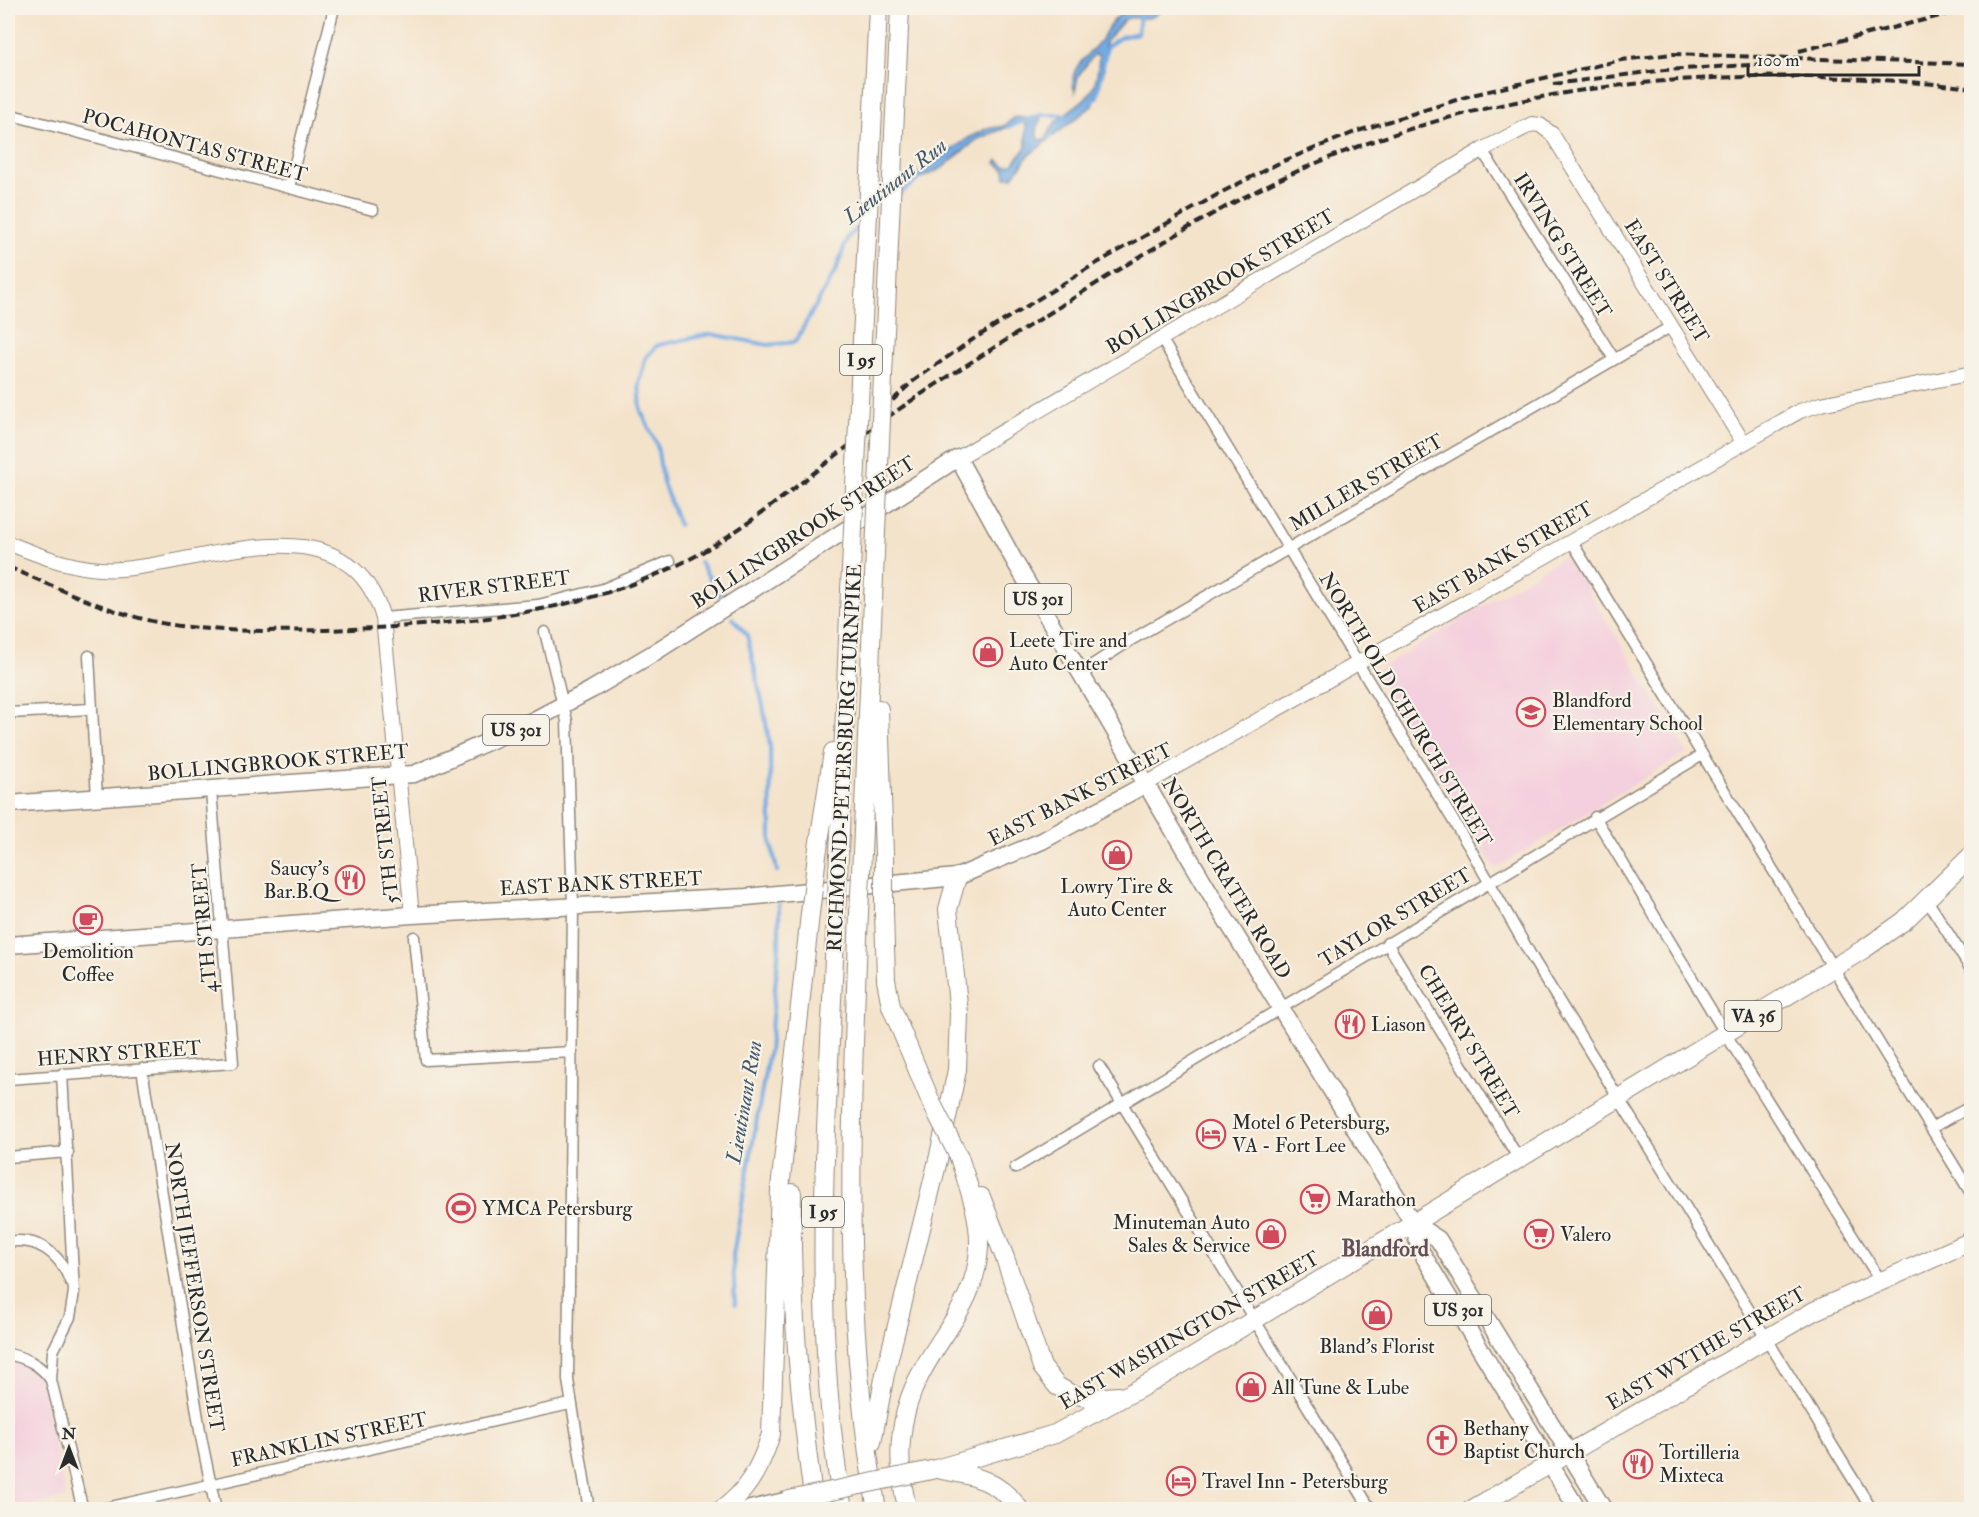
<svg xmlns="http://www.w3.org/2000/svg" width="1979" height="1517" font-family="'IM FELL Double Pica',serif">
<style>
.built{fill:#f4cfdd}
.water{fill:#74abe3;stroke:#506b87;stroke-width:1.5}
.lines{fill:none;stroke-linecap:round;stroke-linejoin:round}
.stream{stroke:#74abe3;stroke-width:4}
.street-casing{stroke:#90877b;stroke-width:13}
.secondary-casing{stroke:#90877b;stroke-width:16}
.primary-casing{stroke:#90877b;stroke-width:19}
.highway-casing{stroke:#90877b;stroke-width:20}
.street{stroke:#fff;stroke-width:10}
.secondary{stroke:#fff;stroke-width:14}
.primary{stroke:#fff;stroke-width:16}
.highway{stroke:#fff;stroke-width:18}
.rail{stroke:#2b2b2b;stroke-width:4;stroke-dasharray:9 4.5;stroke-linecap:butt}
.highway-bridge-casing{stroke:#90877b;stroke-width:20;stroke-linecap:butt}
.highway-bridge{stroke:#fff;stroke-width:18}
.labels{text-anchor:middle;stroke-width:4.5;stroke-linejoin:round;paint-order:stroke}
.shield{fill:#f7f3e8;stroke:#686764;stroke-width:1.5}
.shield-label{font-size:18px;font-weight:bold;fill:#2b2b2b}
.street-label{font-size:20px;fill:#2b2b2b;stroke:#f7f3e8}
.poi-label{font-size:20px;fill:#2b2b2b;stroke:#f7f3e8;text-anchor:start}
.water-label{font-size:21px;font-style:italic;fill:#45586b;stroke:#f7f3e8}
.quarter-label{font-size:22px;font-weight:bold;fill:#644e5a;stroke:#f7f3e8}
</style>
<rect width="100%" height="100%" fill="#f7f3e8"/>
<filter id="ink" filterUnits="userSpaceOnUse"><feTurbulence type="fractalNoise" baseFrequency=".0167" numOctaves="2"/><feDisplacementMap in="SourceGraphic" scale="12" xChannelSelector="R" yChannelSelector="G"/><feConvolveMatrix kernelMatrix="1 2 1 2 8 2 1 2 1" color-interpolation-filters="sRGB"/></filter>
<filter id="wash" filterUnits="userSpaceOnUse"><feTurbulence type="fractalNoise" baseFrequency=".008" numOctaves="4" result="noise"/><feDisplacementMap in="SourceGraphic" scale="24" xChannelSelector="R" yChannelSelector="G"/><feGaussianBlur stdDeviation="1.35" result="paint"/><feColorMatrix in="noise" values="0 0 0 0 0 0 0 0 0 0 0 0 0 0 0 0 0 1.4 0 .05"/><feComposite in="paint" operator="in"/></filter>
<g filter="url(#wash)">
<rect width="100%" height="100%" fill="#f4e3cb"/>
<path class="built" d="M1566 555 1687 752 1495 869 1375 672Z
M8 1360 21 1363 42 1374 49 1386 44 1396 66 1498 8 1510Z"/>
<path class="water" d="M1151 8H1162C1151 25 1141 14 1125 19L1105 42 1104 71 1092 106 1028 156 1013 177H1006L1005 170 996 163 998 160 1005 166 1013 164 1026 147V123H1018L978 139 942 168 918 180 919 173 970 137 986 129 1004 126 1015 117 1033 119 1041 116C1040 126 1032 131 1041 141 1050 137 1050 127 1058 120 1086 96 1097 99 1099 56L1094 54 1078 76 1075 92C1066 68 1087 58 1100 41 1106 33 1110 21 1120 15 1130 9 1142 15 1151 8Z"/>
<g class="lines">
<path class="stream" d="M1091 102 1097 97 1107 46 1121 37 1138 33 1140 15
M1008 127 1041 115H1070
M897 196 921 177
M679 525 663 483 657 445 641 411 639 383 646 357 658 345 711 334 768 345 795 342 836 270 848 236 861 226
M700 562 720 596
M733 618 747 635 763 706 770 746 771 842 777 871
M735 1304 733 1255 769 1050 779 946V905"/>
</g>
</g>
<g filter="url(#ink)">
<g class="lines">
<g class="street-casing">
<path id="street" d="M8 114 373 210
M1482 150 1614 359
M289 187 334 8
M1162 340 1471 850 1533 959 1872 1510
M1572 542 1972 1195
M383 618 538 605 603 589 670 561
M545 632 567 721 573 905 568 1380 589 1510
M89 656 97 798
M1080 673 1131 640 1672 326
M8 713 92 709
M1595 817 1725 1033 1880 1280
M1927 900 1972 971
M414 937 426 1060 572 1052
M1387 943 1519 1159
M1099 1066 1371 1510
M142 1069 201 1437 216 1510
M62 1074 74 1292 70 1317 53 1351 51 1380 83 1510
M8 1079 233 1063 211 790
M1931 1128 1972 1106
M8 1157 68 1152
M1015 1168 1702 755
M8 1242C37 1237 60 1253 70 1281
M8 1354C26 1358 40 1364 51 1380
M97 1510 570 1404"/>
</g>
<g class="secondary-casing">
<path id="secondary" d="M958 458 1482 150 1532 124 1540 125 1552 134 1743 442
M8 543C45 558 81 572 122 569 208 563 347 497 383 618L412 915
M1146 784 1800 411 1821 404 1972 373"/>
</g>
<g class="primary-casing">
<path id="primary" d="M8 804 414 774 517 729 591 690 652 654 958 458 1015 562 1222 913 1413 1223 1420 1250 1578 1510
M8 945 412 915 746 897 957 877 1042 841 1146 784
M1413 1223 1438 1239 1604 1510
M746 1510 789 1500"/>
</g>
<g class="highway-casing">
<path id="highway" d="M872 130 878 8
M894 133 900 8
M879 709 884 854
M862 853 875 553
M817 855 833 752
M839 855 850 591
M884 912 886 980 891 1006 931 1102
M836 913C828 1113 809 1312 843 1510
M859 913C851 1113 841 1311 877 1510
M792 1193C790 1298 800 1406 815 1510
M981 1197 1005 1258 1042 1367 1057 1386 1071 1394 1092 1398 1118 1396
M872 1442 885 1374 938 1160 957 1070 959 1014 948 909 957 877
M936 1469 1055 1434 1157 1379 1864 949 1904 921 1972 855
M942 1470C974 1475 1000 1481 1020 1510
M721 1510C748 1492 762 1464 771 1434L780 1189 810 914
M908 1510C895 1463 898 1415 921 1373 945 1328 977 1300 979 1246 980 1215 968 1186 959 1157
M1471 1510 1814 1311 1972 1241"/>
</g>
<use href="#street" class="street"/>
<use href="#secondary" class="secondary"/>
<use href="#primary" class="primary"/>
<use href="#highway" class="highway"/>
<path class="rail" d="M1799 51 1972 8
M1553 84 1665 70 1768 64
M873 419 912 382 972 340 1090 267 1224 191 1281 162 1355 132 1472 95 1621 60 1673 54 1972 64
M8 567C59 588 112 615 167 624 221 633 272 631 326 630 447 626 578 616 688 560 756 524 815 469 878 424 935 383 996 347 1056 309 1127 264 1200 218 1276 181 1494 78 1735 61 1972 88"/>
<g class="highway-bridge-casing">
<path id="highway-bridge" d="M875 553 894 133
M850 591 872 130
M884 912V854
M836 913 839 855
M859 913 862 853
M810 914 817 855
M931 1102 959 1157
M789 1500 936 1469"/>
</g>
<use href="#highway-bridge" class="highway-bridge"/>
</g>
</g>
<defs>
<g id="shop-ring" transform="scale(1.5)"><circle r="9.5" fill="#f7f3e8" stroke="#d1495b" stroke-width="1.5"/><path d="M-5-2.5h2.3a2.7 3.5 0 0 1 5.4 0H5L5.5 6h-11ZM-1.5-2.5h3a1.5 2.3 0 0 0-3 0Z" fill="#d1495b"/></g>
<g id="school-ring" transform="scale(1.5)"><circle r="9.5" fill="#f7f3e8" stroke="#d1495b" stroke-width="1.5"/><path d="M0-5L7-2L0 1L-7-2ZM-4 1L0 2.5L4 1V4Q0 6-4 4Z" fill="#d1495b"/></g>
<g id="restaurant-ring" transform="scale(1.5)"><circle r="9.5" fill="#f7f3e8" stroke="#d1495b" stroke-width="1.5"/><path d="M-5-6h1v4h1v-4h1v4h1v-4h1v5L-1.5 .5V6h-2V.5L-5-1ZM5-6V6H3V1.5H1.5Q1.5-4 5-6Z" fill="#d1495b"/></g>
<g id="cafe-ring" transform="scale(1.5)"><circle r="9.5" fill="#f7f3e8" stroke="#d1495b" stroke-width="1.5"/><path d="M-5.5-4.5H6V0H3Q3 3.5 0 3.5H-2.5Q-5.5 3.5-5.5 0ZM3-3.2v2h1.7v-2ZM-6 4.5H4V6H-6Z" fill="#d1495b"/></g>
<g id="hotel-ring" transform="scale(1.5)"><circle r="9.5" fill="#f7f3e8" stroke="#d1495b" stroke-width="1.5"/><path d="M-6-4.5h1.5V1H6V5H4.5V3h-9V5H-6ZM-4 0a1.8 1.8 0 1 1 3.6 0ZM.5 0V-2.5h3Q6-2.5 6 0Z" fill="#d1495b"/></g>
<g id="supermarket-ring" transform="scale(1.5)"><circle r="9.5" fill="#f7f3e8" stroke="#d1495b" stroke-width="1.5"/><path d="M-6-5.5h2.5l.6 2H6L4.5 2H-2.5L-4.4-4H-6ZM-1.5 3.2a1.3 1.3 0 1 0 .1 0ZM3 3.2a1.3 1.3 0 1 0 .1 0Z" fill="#d1495b"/></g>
<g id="stadium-ring" transform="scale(1.5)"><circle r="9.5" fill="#f7f3e8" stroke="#d1495b" stroke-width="1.5"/><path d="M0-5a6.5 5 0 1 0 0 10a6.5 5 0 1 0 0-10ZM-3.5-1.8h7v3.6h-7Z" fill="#d1495b"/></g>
<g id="church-ring" transform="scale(1.5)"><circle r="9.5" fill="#f7f3e8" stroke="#d1495b" stroke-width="1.5"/><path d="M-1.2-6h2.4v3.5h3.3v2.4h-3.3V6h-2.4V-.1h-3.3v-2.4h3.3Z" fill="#d1495b"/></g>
</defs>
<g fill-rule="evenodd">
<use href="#shop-ring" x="988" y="652"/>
<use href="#school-ring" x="1531" y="712"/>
<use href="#shop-ring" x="1117" y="855"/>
<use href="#restaurant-ring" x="350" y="880"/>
<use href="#cafe-ring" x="88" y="920"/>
<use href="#restaurant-ring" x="1350" y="1024"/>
<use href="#hotel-ring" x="1211" y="1134"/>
<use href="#supermarket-ring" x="1315" y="1199"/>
<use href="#stadium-ring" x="461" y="1208"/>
<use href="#shop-ring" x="1271" y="1234"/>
<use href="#supermarket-ring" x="1539" y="1234"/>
<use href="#shop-ring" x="1377" y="1315"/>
<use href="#shop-ring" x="1251" y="1387"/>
<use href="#church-ring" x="1442" y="1440"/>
<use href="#restaurant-ring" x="1638" y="1464"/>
<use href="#hotel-ring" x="1181" y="1481"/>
</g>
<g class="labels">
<g class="shield">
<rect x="840" y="345" width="42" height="30" rx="4.5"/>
<rect x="1005" y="584" width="66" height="30" rx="4.5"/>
<rect x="483" y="715" width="66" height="30" rx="4.5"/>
<rect x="1724.5" y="1001" width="57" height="30" rx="4.5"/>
<rect x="802" y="1197" width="42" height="30" rx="4.5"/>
<rect x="1425" y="1295" width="66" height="30" rx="4.5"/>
</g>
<g class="shield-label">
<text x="861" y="366">I 95</text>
<text x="1038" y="605">US 301</text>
<text x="516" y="736">US 301</text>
<text x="1753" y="1022">VA 36</text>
<text x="823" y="1218">I 95</text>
<text x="1458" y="1316">US 301</text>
</g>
<g class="street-label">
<text transform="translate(195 145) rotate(15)" y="7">POCAHONTAS STREET</text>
<text transform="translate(1563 245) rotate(58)" y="7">IRVING STREET</text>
<text transform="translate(1220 281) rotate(-31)" y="7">BOLLINGBROOK STREET</text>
<text transform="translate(1667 281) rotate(58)" y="7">EAST STREET</text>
<text transform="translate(1366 482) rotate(-30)" y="7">MILLER STREET</text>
<text transform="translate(803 532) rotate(-33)" y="7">BOLLINGBROOK STREET</text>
<text transform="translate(1503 557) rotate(-30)" y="7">EAST BANK STREET</text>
<text transform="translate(494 586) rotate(-7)" y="7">RIVER STREET</text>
<text transform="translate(1406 709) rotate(59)" y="7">NORTH OLD CHURCH STREET</text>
<text transform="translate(844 758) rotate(-87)" y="7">RICHMOND-PETERSBURG TURNPIKE</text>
<text transform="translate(278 762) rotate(-5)" y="7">BOLLINGBROOK STREET</text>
<text transform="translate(1080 794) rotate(-27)" y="7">EAST BANK STREET</text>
<text transform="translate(385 840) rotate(-96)" y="7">5TH STREET</text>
<text transform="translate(1227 878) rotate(59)" y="7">NORTH CRATER ROAD</text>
<text transform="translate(601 883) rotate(-3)" y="7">EAST BANK STREET</text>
<text transform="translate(1395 917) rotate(-31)" y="7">TAYLOR STREET</text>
<text transform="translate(204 928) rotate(-95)" y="7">4TH STREET</text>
<text transform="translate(1469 1041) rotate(59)" y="7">CHERRY STREET</text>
<text transform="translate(119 1053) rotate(-4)" y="7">HENRY STREET</text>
<text transform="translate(195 1287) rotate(81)" y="7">NORTH JEFFERSON STREET</text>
<text transform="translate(1189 1330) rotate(-30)" y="7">EAST WASHINGTON STREET</text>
<text transform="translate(1706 1348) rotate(-30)" y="7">EAST WYTHE STREET</text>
<text transform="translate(329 1439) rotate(-12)" y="7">FRANKLIN STREET</text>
</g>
<g class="poi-label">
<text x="1009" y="647">Leete Tire and<tspan x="1009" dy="23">Auto Center</tspan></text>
<text x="1552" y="707">Blandford<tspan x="1552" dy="23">Elementary School</tspan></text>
<text x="329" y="875" text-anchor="end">Saucy's<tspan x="329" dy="23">Bar.B.Q</tspan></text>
<text x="1117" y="893" text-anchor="middle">Lowry Tire &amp;<tspan x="1117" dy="23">Auto Center</tspan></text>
<text x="88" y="958" text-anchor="middle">Demolition<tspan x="88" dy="23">Coffee</tspan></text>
<text x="1371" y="1031">Liason</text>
<text x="1232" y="1129">Motel 6 Petersburg,<tspan x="1232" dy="23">VA - Fort Lee</tspan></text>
<text x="1336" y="1206">Marathon</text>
<text x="482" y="1215">YMCA Petersburg</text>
<text x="1250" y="1229" text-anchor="end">Minuteman Auto<tspan x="1250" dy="23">Sales &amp; Service</tspan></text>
<text x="1560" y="1241">Valero</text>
<text x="1377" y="1353" text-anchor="middle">Bland's Florist</text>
<text x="1272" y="1394">All Tune &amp; Lube</text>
<text x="1463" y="1435">Bethany<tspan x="1463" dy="23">Baptist Church</tspan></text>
<text x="1659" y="1459">Tortilleria<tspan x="1659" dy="23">Mixteca</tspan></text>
<text x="1202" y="1488">Travel Inn - Petersburg</text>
</g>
<g class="water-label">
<text transform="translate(895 181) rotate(-38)" y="7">Lieutinant Run</text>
<text transform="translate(744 1102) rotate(-80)" y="7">Lieutinant Run</text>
</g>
<g class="quarter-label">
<text x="1385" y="1256">Blandford</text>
</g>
</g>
<rect width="1979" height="1517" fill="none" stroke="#f7f3e8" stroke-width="30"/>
<g transform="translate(69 1448)" stroke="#f7f3e8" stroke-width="4.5" paint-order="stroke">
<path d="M0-4.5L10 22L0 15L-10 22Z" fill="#2b2b2b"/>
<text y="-9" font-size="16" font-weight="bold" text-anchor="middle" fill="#2b2b2b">N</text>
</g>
<path d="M1748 66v9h171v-9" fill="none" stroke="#2b2b2b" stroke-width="3"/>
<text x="1757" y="66" font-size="18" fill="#2b2b2b" stroke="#f7f3e8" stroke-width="4.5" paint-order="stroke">100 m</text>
</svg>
